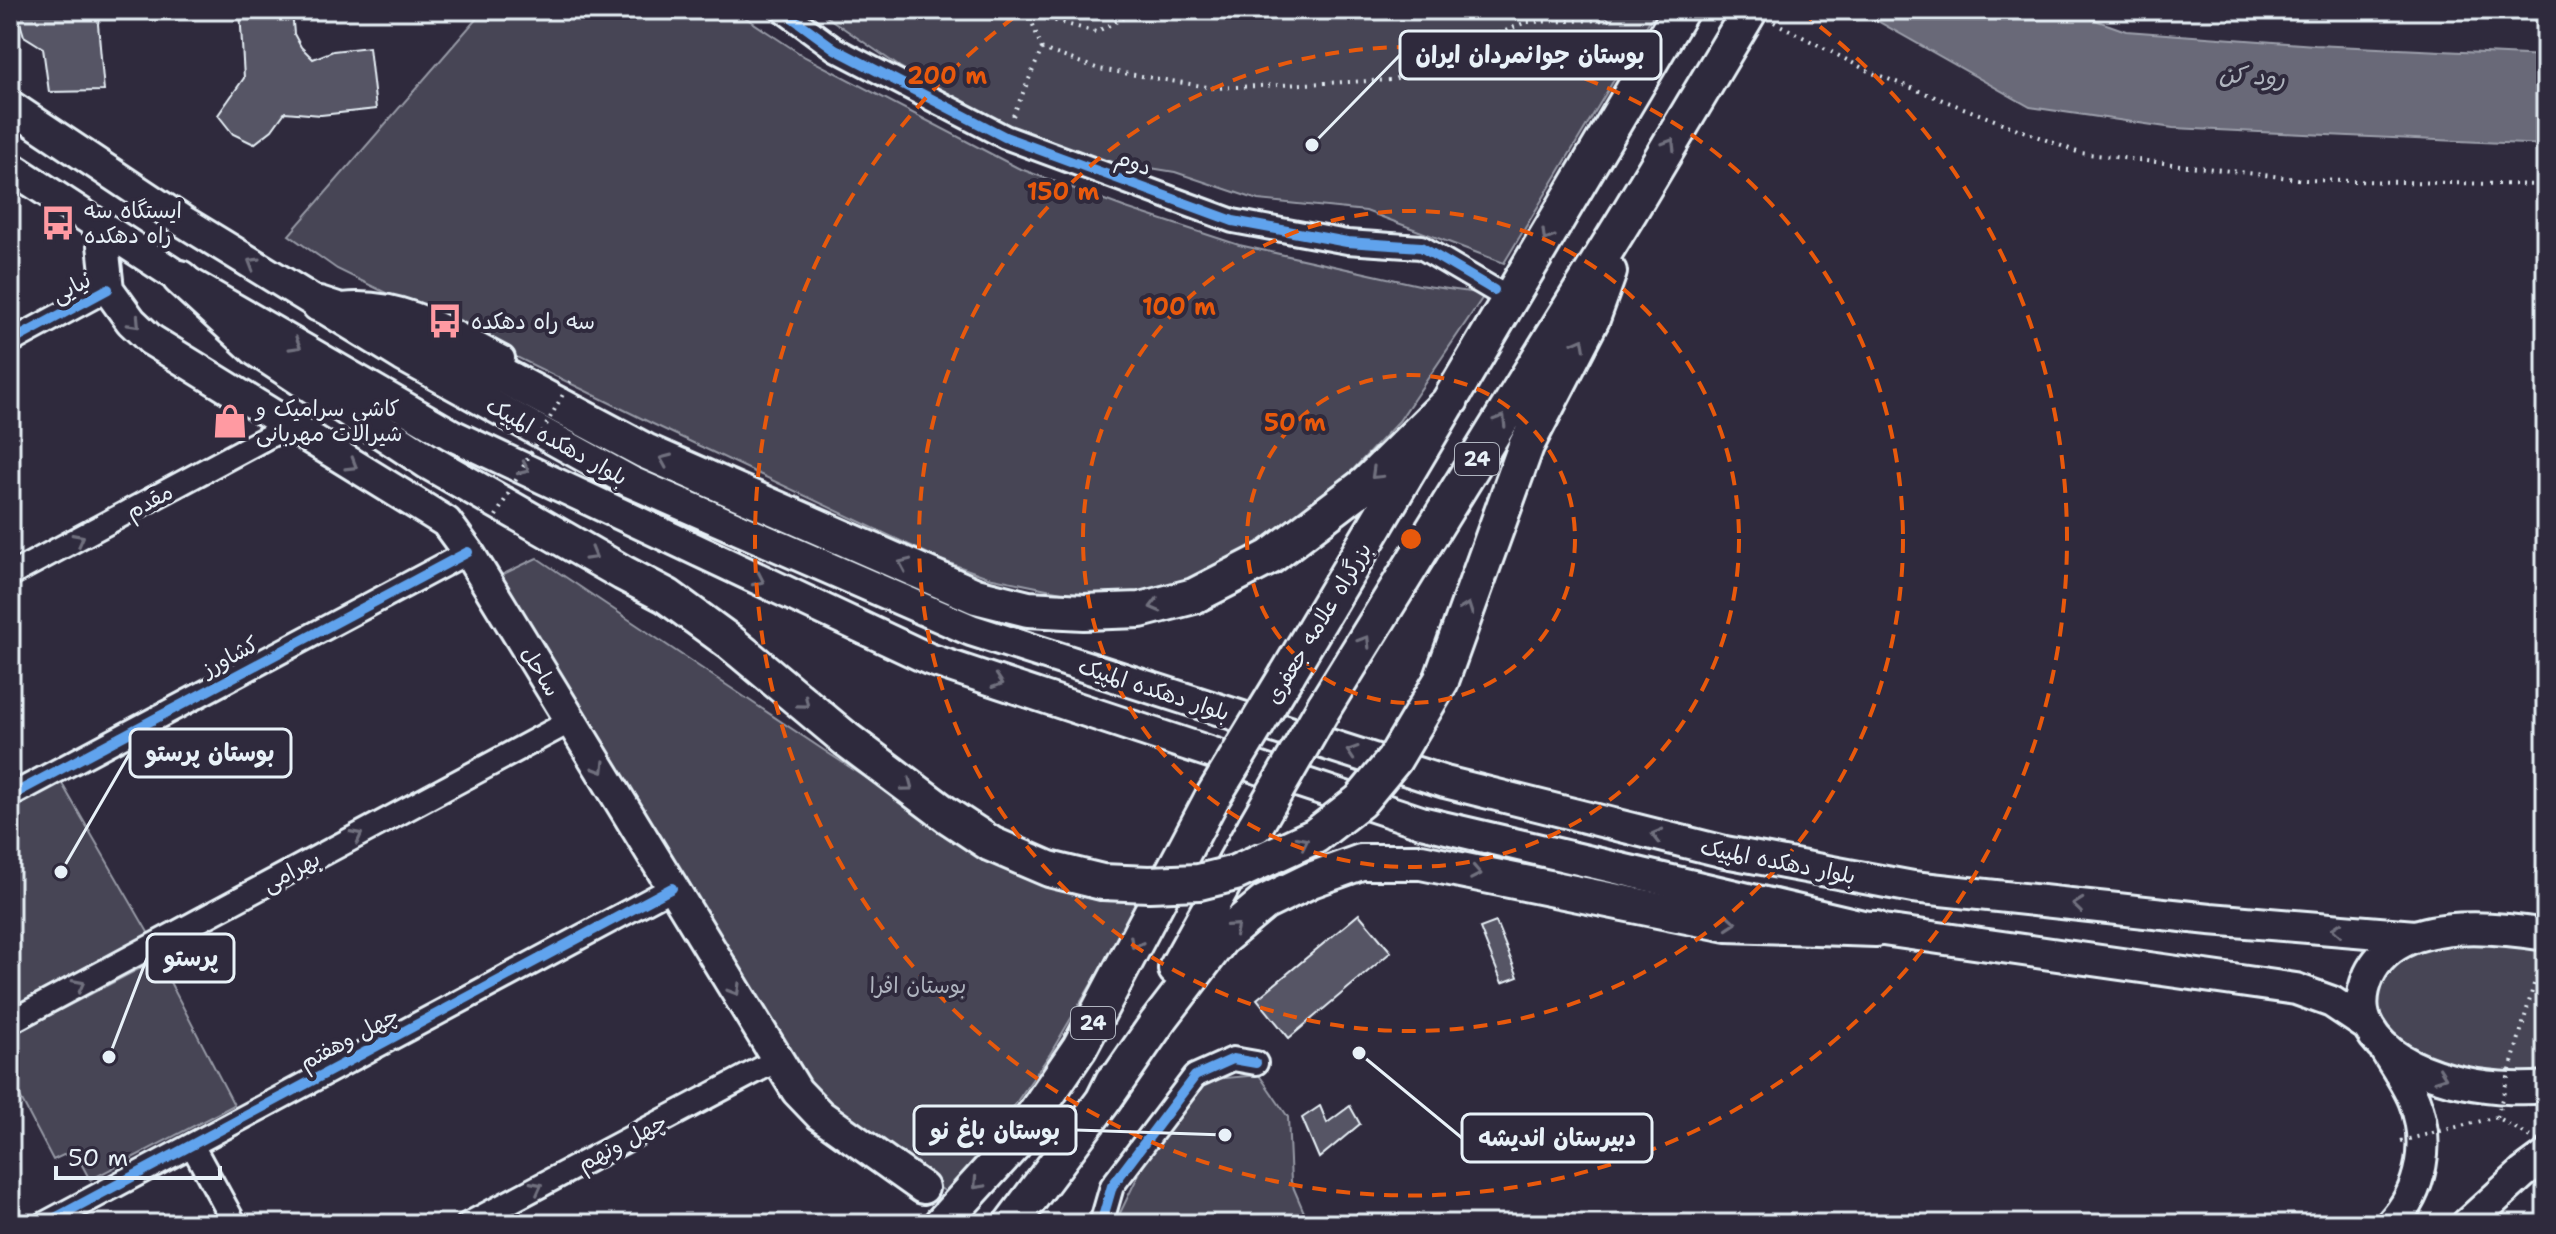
<svg xmlns="http://www.w3.org/2000/svg" width="2556" height="1234" font-family="'Shantell Sans','Playpen Sans Arabic',sans-serif">
<style>
.green{fill:#464455;stroke:#979aa6;stroke-width:2}
.water{fill:#696978;stroke:#9c9fab;stroke-width:2}
.building{fill:#575565;stroke:#e8f1f8;stroke-width:2}
.lines{fill:none;stroke-linecap:round;stroke-linejoin:round}
.minor-casing{stroke:#e8f1f8;stroke-width:28}
.major-casing{stroke:#e8f1f8;stroke-width:36}
.highway-casing{stroke:#e8f1f8;stroke-width:40}
.path{stroke:#e8f1f8;stroke-width:4;stroke-dasharray:2 6;stroke-linecap:butt}
.minor{stroke:#2f2a3d;stroke-width:22}
.major{stroke:#2f2a3d;stroke-width:30}
.highway{stroke:#2f2a3d;stroke-width:34}
.highway-bridge-casing{stroke:#e8f1f8;stroke-width:40;stroke-linecap:butt}
.path-bridge{stroke:#e8f1f8;stroke-width:4;stroke-dasharray:2 6;stroke-linecap:butt}
.highway-bridge{stroke:#2f2a3d;stroke-width:34}
.cycleway-casing{stroke:#2f2a3d;stroke-width:15}
.cycleway{stroke:#60a3ed;stroke-width:10}
.oneway{stroke:#70707e}
.ring{fill:none;stroke:#e8590c;stroke-width:4;stroke-dasharray:14 10}
.labels{text-anchor:middle;stroke-width:8;stroke-linejoin:round;paint-order:stroke}
.shield{fill:#2f2a3d;stroke:#b0b5c0;stroke-width:2}
.shield-label{font-size:20px;font-weight:bold;fill:#e8f1f8}
.street-label{font-size:22px;fill:#e8f1f8;stroke:#2f2a3d}
.poi-label{font-size:22px;fill:#e8f1f8;stroke:#2f2a3d;text-anchor:start}
.park-label{font-size:22px;fill:#afb4bf;stroke:#2f2a3d}
.water-label{font-size:24px;font-style:italic;fill:#afb4be;stroke:#2f2a3d}
.centre{fill:#e8590c;stroke:#2f2a3d;stroke-width:4}
.ring-label{font-size:24px;text-anchor:middle;font-weight:bold;fill:#e8590c;stroke:#2f2a3d;stroke-width:8;stroke-linejoin:round;paint-order:stroke}
.leader{fill:none;stroke:#e8f1f8;stroke-width:3}
.callout-dot{fill:#e8f1f8;stroke:#2f2a3d;stroke-width:3}
.callout{fill:#2f2a3d;stroke:#e8f1f8;stroke-width:3}
.callout-label{font-size:24px;text-anchor:middle;font-weight:bold;fill:#e8f1f8}
</style>
<rect width="100%" height="100%" fill="#2f2a3d"/>
<filter id="ink" filterUnits="userSpaceOnUse"><feTurbulence type="fractalNoise" baseFrequency=".0125" numOctaves="2"/><feDisplacementMap in="SourceGraphic" scale="16" xChannelSelector="R" yChannelSelector="G"/><feConvolveMatrix kernelMatrix="1 2 1 2 8 2 1 2 1" color-interpolation-filters="sRGB"/></filter>
<g filter="url(#ink)">
<path class="green" d="M484 10H734L805 57 1018 168 1126 208 1239 245 1419 285 1485 294 1399 421 1345 478 1282 533 1223 570 1147 597 1076 595 988 577 941 560 653 424 337 269 289 235Z
M817 10H1656L1504 263 1366 211 1258 200 1175 172 1077 156 999 124 900 67Z
M537 558 828 753 984 854 1141 900 1050 1054 993 1136 947 1193 808 1091 495 578Z
M61 782 149 934 10 1007V810Z
M2459 939 2546 948V1075L2479 1076 2435 1061 2406 1047 2385 1029 2375 1012 2380 978 2406 951Z
M158 959 234 1105 90 1180 74 1150 53 1160 10 1078V1036Z
M1259 1075 1288 1117 1291 1182 1309 1224H1118L1120 1213 1149 1153 1203 1080Z"/>
<path class="water" d="M1858 10H2067L2126 31 2315 45 2546 56V145L2173 128 2030 107Z"/>
<path class="building" d="M16 10H101L98 24 104 91 49 92 43 48 24 36Z
M240 10H292L294 34 301 47 313 59 333 51 369 47 376 109 321 115 285 112 272 130 254 144 233 134 218 115 244 78Z
M1359 914 1391 952 1289 1038 1257 999Z
M1496 922 1518 977 1502 983 1480 928Z
M1320 1106 1327 1123 1350 1106 1360 1124 1319 1158 1302 1118Z"/>
<g class="lines">
<g class="minor-casing">
<path id="minor" d="M782 10 835 49 1005 137 1233 221 1347 242 1421 247 1494 290
M342 305C404 298 451 331 503 358
M10 342 108 289
M10 575 288 426
M10 796 468 552
M10 1022 571 721
M192 1145 235 1224
M44 1224 672 888
M468 1224 777 1060
M1101 1224 1112 1186 1195 1076 1233 1059 1256 1063"/>
</g>
<g class="major-casing">
<path id="major" d="M10 106 181 220 403 356 631 482 971 630 1445 782 1725 852 1913 887 2210 919 2415 936
M10 167 180 278 452 435 929 659 1421 822 1876 929 2296 989 2332 1002 2368 1026
M101 227 108 289 131 321 151 340 446 522 468 552 797 1091 820 1115 923 1188
M2546 935C2492 926 2397 916 2369 975 2361 993 2359 1011 2369 1028 2398 1079 2493 1093 2546 1087
M2386 1051C2396 1067 2407 1083 2414 1100 2431 1142 2422 1191 2391 1224
M2467 1224 2523 1173 2546 1156"/>
</g>
<g class="highway-casing">
<path id="highway" d="M180 278 257 349 429 462 623 573 667 596 730 642 846 739
M319 304 424 338 502 375 645 451 976 596 1028 609 1084 612 1140 610 1194 596 1270 557 1366 484 1451 400
M1287 675 1681 10
M1441 681 1526 446 1592 319 1609 272
M1324 707 1630 211 1750 10
M1176 969 1256 825
M1103 1101 1157 1023 1221 939 1264 903 1311 880 1361 862H1421L1727 924 1876 929
M941 1224 1014 1144 1080 1047 1211 800
M1011 1224 1103 1101 1113 1081"/>
</g>
<path class="path" d="M1774 22 1870 72 2080 153 2306 180 2546 185
M1042 49 1029 14 1096 32 1139 10
M1013 116 1042 49 1099 69 1214 88 1392 80 1526 22 1608 20 1616 10"/>
<use href="#minor" class="minor"/>
<use href="#major" class="major"/>
<use href="#highway" class="highway"/>
<g class="highway-bridge-casing">
<path id="highway-bridge" d="M846 739 947 815 991 844 1049 869 1102 882 1149 884 1199 882 1235 873 1315 836 1360 801 1394 760 1441 681
M1211 800 1287 675
M1256 825 1324 707"/>
</g>
<path class="path-bridge" d="M496 516 572 378
M2497 1117 2546 941
M2401 1141 2497 1117 2546 1146"/>
<use href="#highway-bridge" class="highway-bridge"/>
<g class="cycleway-casing">
<path id="cycleway" d="M782 10 835 49 1005 137 1233 221 1347 242 1421 247 1494 290
M10 342 108 289
M10 796 468 552
M44 1224 672 888
M1101 1224 1112 1186 1195 1076 1233 1059 1256 1063"/>
</g>
<use href="#cycleway" class="cycleway"/>
</g>
<defs><path id="oneway-chevron" d="M-2-3.5L2.5 0L-2 3.5" fill="none" stroke-width="1.6" stroke-linecap="round" stroke-linejoin="round" transform="scale(2)"/></defs>
<g class="oneway">
<use href="#oneway-chevron" transform="translate(1670 144) rotate(-59)"/>
<use href="#oneway-chevron" transform="translate(1547 236) rotate(120)"/>
<use href="#oneway-chevron" transform="translate(253 263) rotate(-149)"/>
<use href="#oneway-chevron" transform="translate(135 323) rotate(47)"/>
<use href="#oneway-chevron" transform="translate(1580 343) rotate(-62)"/>
<use href="#oneway-chevron" transform="translate(296 345) rotate(30)"/>
<use href="#oneway-chevron" transform="translate(1501 420) rotate(-58)"/>
<use href="#oneway-chevron" transform="translate(665 460) rotate(-157)"/>
<use href="#oneway-chevron" transform="translate(352 465) rotate(31)"/>
<use href="#oneway-chevron" transform="translate(524 469) rotate(25)"/>
<use href="#oneway-chevron" transform="translate(1376 474) rotate(136)"/>
<use href="#oneway-chevron" transform="translate(79 539) rotate(-28)"/>
<use href="#oneway-chevron" transform="translate(592 555) rotate(30)"/>
<use href="#oneway-chevron" transform="translate(904 564) rotate(-156)"/>
<use href="#oneway-chevron" transform="translate(759 580) rotate(25)"/>
<use href="#oneway-chevron" transform="translate(1155 606) rotate(165)"/>
<use href="#oneway-chevron" transform="translate(1467 608) rotate(-70)"/>
<use href="#oneway-chevron" transform="translate(1365 641) rotate(-58)"/>
<use href="#oneway-chevron" transform="translate(998 682) rotate(18)"/>
<use href="#oneway-chevron" transform="translate(804 703) rotate(40)"/>
<use href="#oneway-chevron" transform="translate(1352 752) rotate(-162)"/>
<use href="#oneway-chevron" transform="translate(600 768) rotate(59)"/>
<use href="#oneway-chevron" transform="translate(908 786) rotate(37)"/>
<use href="#oneway-chevron" transform="translate(1657 835) rotate(-166)"/>
<use href="#oneway-chevron" transform="translate(357 836) rotate(-28)"/>
<use href="#oneway-chevron" transform="translate(1303 842) rotate(-26)"/>
<use href="#oneway-chevron" transform="translate(1476 873) rotate(11)"/>
<use href="#oneway-chevron" transform="translate(2078 905) rotate(-174)"/>
<use href="#oneway-chevron" transform="translate(1731 923) rotate(5)"/>
<use href="#oneway-chevron" transform="translate(1234 928) rotate(-41)"/>
<use href="#oneway-chevron" transform="translate(2337 929) rotate(-175)"/>
<use href="#oneway-chevron" transform="translate(1135 943) rotate(118)"/>
<use href="#oneway-chevron" transform="translate(79 985) rotate(-28)"/>
<use href="#oneway-chevron" transform="translate(735 990) rotate(59)"/>
<use href="#oneway-chevron" transform="translate(2441 1076) rotate(20)"/>
<use href="#oneway-chevron" transform="translate(978 1184) rotate(133)"/>
<use href="#oneway-chevron" transform="translate(537 1187) rotate(-28)"/>
</g>
</g>
<g class="ring">
<circle cx="1411" cy="539" r="164"/>
<circle cx="1411" cy="539" r="328"/>
<circle cx="1411" cy="539" r="492"/>
<path d="M1801 12A656 656 0 1 1 1021 12"/>
</g>
<defs>
<g id="bus-bare" transform="scale(2.76)"><path d="M-5-6H5V4H4V6H2V4H-2V6H-4V4H-5ZM-3.5-4V0h7V-4ZM-3.5 1.2v1.5H-2V1.2ZM2 1.2v1.5H3.5V1.2Z" fill="#ff9aa2" stroke="#2f2a3d" stroke-width="2.5" paint-order="stroke"/></g>
<g id="shop-bare" transform="scale(2.76)"><path d="M-5-2.5h2.3a2.7 3.5 0 0 1 5.4 0H5L5.5 6h-11ZM-1.5-2.5h3a1.5 2.3 0 0 0-3 0Z" fill="#ff9aa2" stroke="#2f2a3d" stroke-width="2.5" paint-order="stroke"/></g>
</defs>
<g fill-rule="evenodd">
<use href="#bus-bare" x="58" y="223"/>
<use href="#bus-bare" x="445" y="321"/>
<use href="#shop-bare" x="230" y="421"/>
</g>
<g class="labels">
<g class="shield">
<rect x="1455" y="443" width="44" height="32" rx="6"/>
<rect x="1071" y="1007" width="44" height="32" rx="6"/>
</g>
<g class="shield-label">
<text x="1477" y="466">24</text>
<text x="1093" y="1030">24</text>
</g>
<g class="street-label">
<text transform="translate(1134 162) rotate(20)" y="8">دوم</text>
<text transform="translate(71 287) rotate(-28)" y="8">نیایی</text>
<text transform="translate(557 441) rotate(29)" y="8">بلوار دهکده المپیک</text>
<text transform="translate(149 501) rotate(-28)" y="8">مقدم</text>
<text transform="translate(1318 623) rotate(-59)" y="8">بزرگراه علامه جعفری</text>
<text transform="translate(230 656) rotate(-28)" y="8">کشاورز</text>
<text transform="translate(541 671) rotate(59)" y="8">ساحل</text>
<text transform="translate(1154 689) rotate(18)" y="8">بلوار دهکده المپیک</text>
<text transform="translate(1778 861) rotate(11)" y="8">بلوار دهکده المپیک</text>
<text transform="translate(291 871) rotate(-28)" y="8">بهرامی</text>
<text transform="translate(349 1038) rotate(-28)" y="8">چهل وهفتم</text>
<text transform="translate(622 1142) rotate(-28)" y="8">چهل ونهم</text>
</g>
<g class="poi-label">
<text x="84" y="218">ایستگاه سه<tspan x="84" dy="25">راه دهکده</tspan></text>
<text x="471" y="329">سه راه دهکده</text>
<text x="256" y="416">کاشی سرامیک و<tspan x="256" dy="25">شیرالات مهربانی</tspan></text>
</g>
<g class="park-label">
<text x="918" y="993">بوستان افرا</text>
</g>
<g class="water-label">
<text transform="translate(2252 76) rotate(4)" y="8">رود کن</text>
</g>
</g>
<circle cx="1411" cy="539" r="12" class="centre"/>
<g class="ring-label">
<text x="947" y="84">200 m</text>
<text x="1063" y="200">150 m</text>
<text x="1179" y="315">100 m</text>
<text x="1295" y="431">50 m</text>
</g>
<path class="leader" d="M1312 145L1400 55M61 872L130 753M109 1057L147 958M1225 1135L1076 1130M1359 1053L1462 1138"/>
<g class="callout-dot">
<circle cx="1312" cy="145" r="8"/>
<circle cx="61" cy="872" r="8"/>
<circle cx="109" cy="1057" r="8"/>
<circle cx="1225" cy="1135" r="8"/>
<circle cx="1359" cy="1053" r="8"/>
</g>
<g class="callout">
<rect x="1400" y="31" width="261" height="48" rx="8"/>
<rect x="130" y="729" width="161" height="48" rx="8"/>
<rect x="147" y="934" width="87" height="48" rx="8"/>
<rect x="914" y="1106" width="162" height="48" rx="8"/>
<rect x="1462" y="1114" width="190" height="48" rx="8"/>
</g>
<g class="callout-label">
<text x="1530" y="63">بوستان جوانمردان ایران</text>
<text x="210" y="761">بوستان پرستو</text>
<text x="191" y="966">پرستو</text>
<text x="995" y="1139">بوستان باغ نو</text>
<text x="1557" y="1146">دبیرستان اندیشه</text>
</g>
<rect width="2556" height="1234" fill="none" stroke="#2f2a3d" stroke-width="40"/>
<rect x="20" y="20" width="2516" height="1194" fill="none" stroke="#e8f1f8" stroke-width="3" filter="url(#ink)"/>
<path d="M56 1166v12h164v-12" fill="none" stroke="#e8f1f8" stroke-width="4"/>
<text x="68" y="1166" font-size="24" fill="#e8f1f8" stroke="#2f2a3d" stroke-width="6" paint-order="stroke">50 m</text>
</svg>
